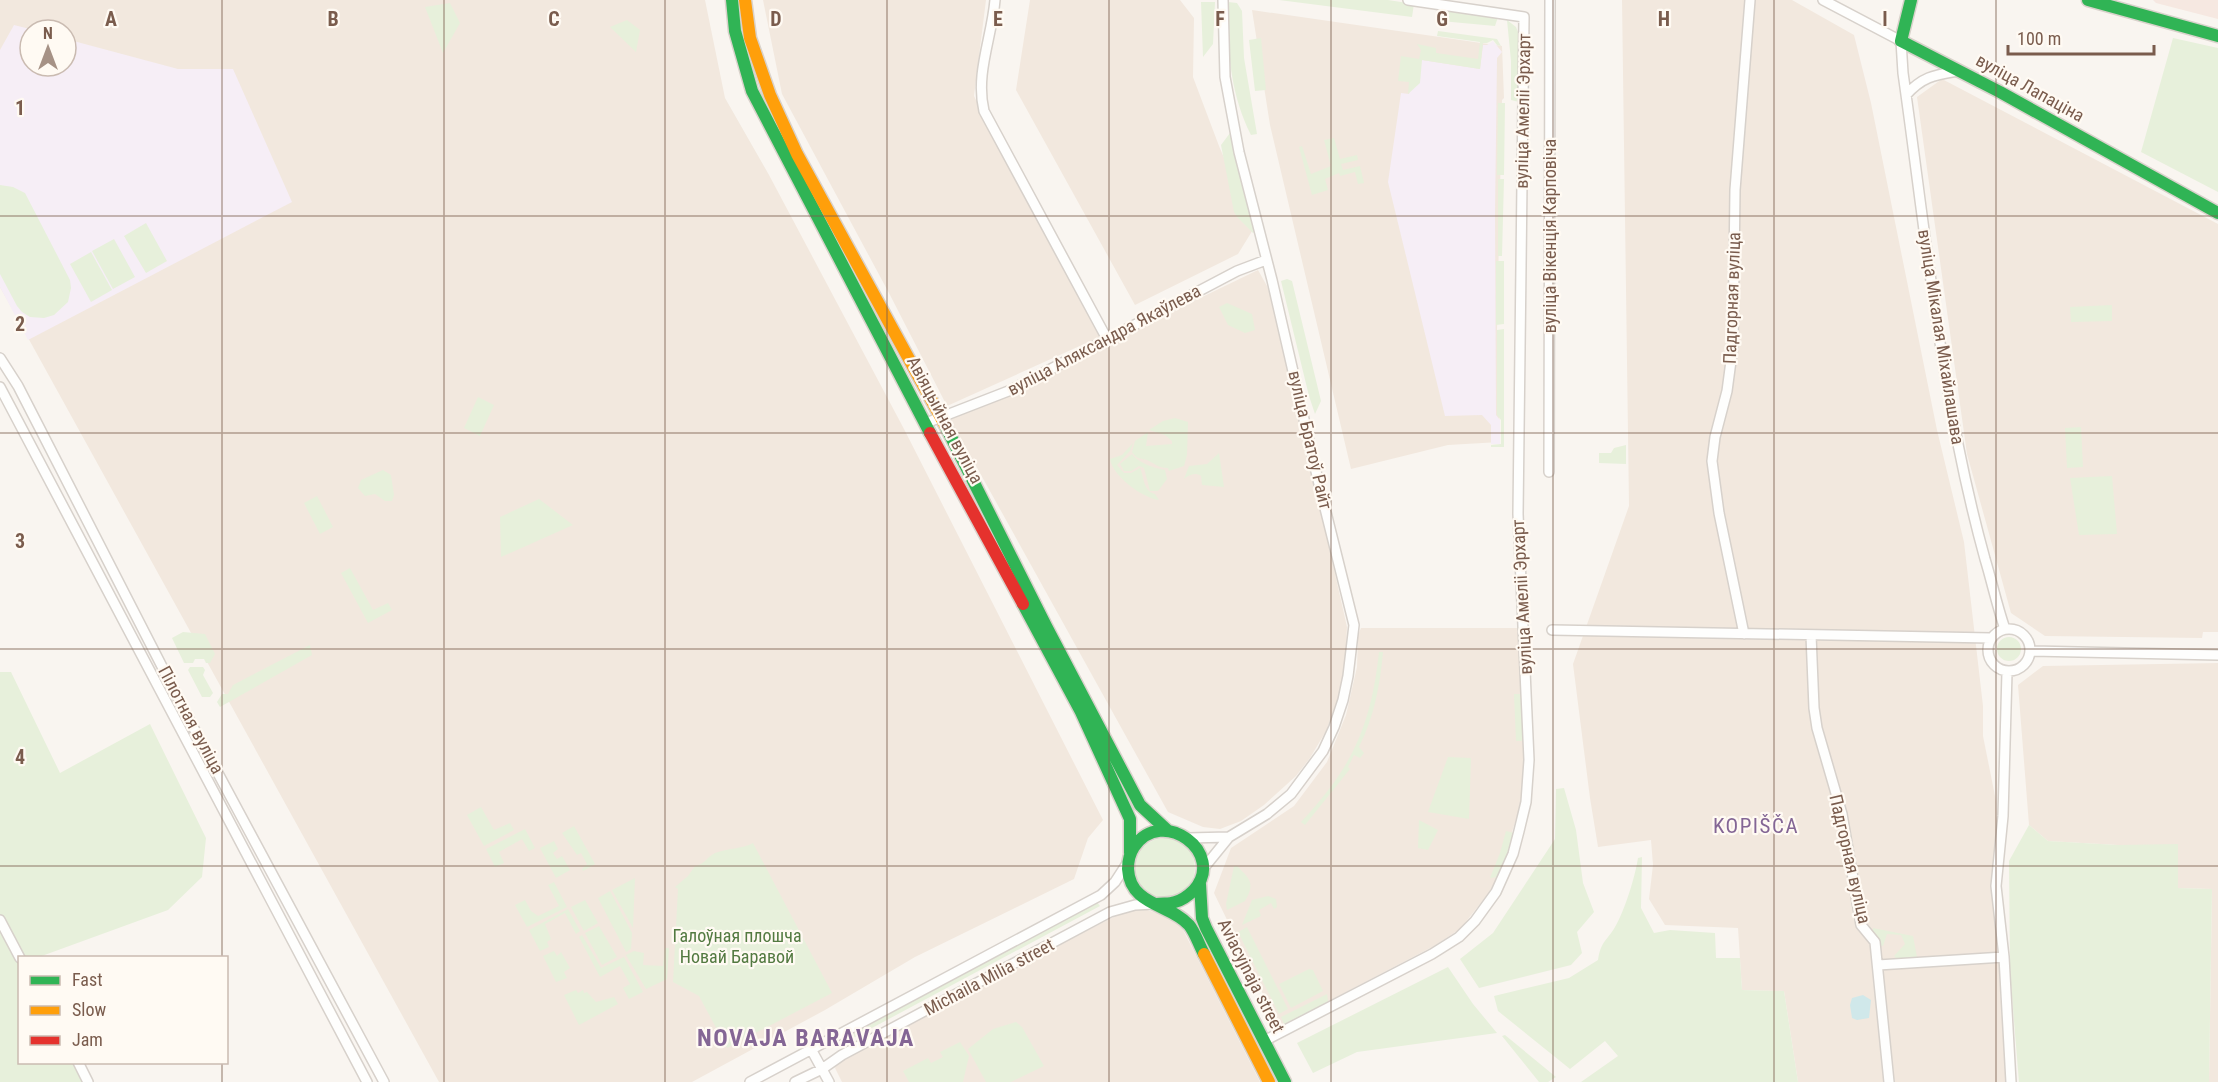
<svg xmlns="http://www.w3.org/2000/svg" width="2218" height="1082" font-family="'Roboto Condensed',sans-serif">
<style>
.residential{fill:#f2e8de;fill-rule:evenodd}
.commercial{fill:#f6e8e1}
.education{fill:#f6eef6}
.green{fill:#e7f0db}
.water{fill:#d0e8ea}
.lines{fill:none;stroke-linecap:round;stroke-linejoin:round}
.street-casing{stroke:#d7d1cb;stroke-width:12}
.fast-casing{stroke:#d9d2cb;stroke-width:15}
.slow-casing{stroke:#d9d2cb;stroke-width:15}
.jam-casing{stroke:#d9d2cb;stroke-width:15}
.street{stroke:#fefefd;stroke-width:9}
.fast{stroke:#30b455;stroke-width:12}
.slow{stroke:#ff9f0a;stroke-width:12}
.jam{stroke:#e5322d;stroke-width:12}
.grid{fill:none;stroke:#7a5c4d;stroke-width:1.5;stroke-opacity:0.55}
.labels{text-anchor:middle;stroke-width:4.5;stroke-linejoin:round;paint-order:stroke}
.street-label{font-size:18px;fill:#7a5c4d;stroke:#fffaf3}
.park-label{font-size:18px;fill:#537a41;stroke:#fffaf3}
.quarter-label{font-size:21px;letter-spacing:1.5px;fill:#846695;stroke:#fffaf3}
.district-label{font-size:24px;font-weight:bold;letter-spacing:1.5px;fill:#846695;stroke:#fffaf3}
.grid-label{font-size:20px;text-anchor:middle;font-weight:bold;fill:#7a5c4d;stroke:#fffaf3;stroke-width:4.5;stroke-linejoin:round;paint-order:stroke}
</style>
<rect width="100%" height="100%" fill="#f9f5f0"/>
<path class="residential" d="M0 0H705L725 98 769 175 904 429 1103 820 1088 838 1074 879 915 957 825 1010 692 1082H439L0 287ZM30 30H66V66H30Z
M763 0H986L974 96 1029 205 1098 321 1104 335 947 406 890 295 782 94Z
M1030 0H1180L1194 18 1193 77 1219 146 1254 228 1238 254 1135 305 1016 90Z
M1622 0H1792L1854 35 1871 103 1937 430 1964 542 1983 706V736L1996 801 2000 986 2006 1082H1798L1784 991 1742 990 1738 928 1665 925 1649 899 1653 865 1651 840 1598 847 1590 798 1573 664 1629 506Z
M1252 10 1502 46 1504 98 1502 100 1497 330 1500 442 1448 445 1351 469 1270 125Z
M1942 79 2218 224V632H2203L2202 638 2045 636 2011 613 1967 454 1917 97Z
M1258 270 1267 286 1276 312 1347 627 1345 664 1339 696 1326 731 1310 758 1296 776 1264 805 1241 821 1220 829 1203 827 1168 812 950 419Z
M1361 628H1521L1524 780 1519 809 1499 875 1488 894 1460 929 1434 946 1279 1027 1214 893 1231 848 1294 806 1327 762 1346 715 1357 667 1358 635Z
M2218 663V1082H2209L2212 889 2178 888V845H2118L2048 841 2029 825 2018 685 2043 666Z
M1135 906 1178 920 1260 1082H842L835 1068 840 1058Z"/>
<path class="commercial" d="M2153 0H2218V19L2156 3Z"/>
<path class="education" d="M14 25 34 30H30V66H66V39L178 69H233L292 202 28 340 0 287V50Z
M1493 41 1502 52 1497 58 1495 214 1496 415 1500 420V444H1491V425L1482 415 1445 416 1388 182 1401 93 1409 94 1422 60 1480 69 1483 45H1487Z"/>
<path class="green" d="M1279 0H1388L1414 4 1412 17Z
M1201 2H1215L1213 44 1203 57Z
M1228 2 1237 3 1242 11 1244 58 1257 134 1251 135C1230 93 1227 49 1228 2Z
M450 3 460 23 443 53 425 7Z
M1447 10 1498 17 1495 26 1441 21 1442 13Z
M627 20 640 30 636 52 610 27Z
M1507 20 1516 27 1520 37 1519 102 1511 100V61Z
M1438 31 1497 39 1501 46 1497 45 1493 40 1487 43H1483L1480 69 1422 60 1420 83 1408 94 1409 82 1398 81 1401 56 1419 59 1421 50 1417 44 1436 48V53L1478 59 1480 42 1437 36Z
M1261 38 1266 90 1255 91 1249 40Z
M2173 38 2218 48V192L2141 152Z
M1498 103H1505L1504 175H1497Z
M1230 133 1256 230 1253 233 1237 217 1234 212 1221 145Z
M1334 138 1340 159 1357 155 1358 160 1341 164 1343 170 1360 166 1364 183 1358 184 1355 172 1340 176 1339 173 1325 179 1328 190 1312 195 1299 147 1302 146 1311 174 1331 166 1324 140Z
M1498 179H1504L1502 256H1498Z
M0 185 13 187 25 193 70 280 71 288 68 302 54 315 44 318 30 317 22 312 17 306 0 274Z
M146 223 167 261 146 273 124 236Z
M114 239 135 277 113 289 92 251Z
M91 252 112 290 91 302 70 264Z
M1496 261H1504V324L1496 325Z
M1287 279 1292 281 1321 401 1315 414 1309 396 1281 281Z
M1227 303 1252 314 1255 330 1245 333 1228 325 1219 307Z
M2112 305V321L2071 322 2070 307Z
M1504 329V447H1491V445L1501 444V420L1497 415V330Z
M478 397 494 405 480 436 464 428Z
M1175 418 1188 422 1187 455 1184 466 1169 471 1168 468C1159 468 1157 465 1149 461 1141 457 1138 461 1132 452L1135 441 1148 432 1146 446 1172 444V441L1165 435 1149 430 1163 421Z
M2081 427 2083 467 2067 468 2065 428Z
M1133 443 1130 451 1117 465 1124 473H1131L1140 468C1144 477 1143 491 1155 494L1159 500C1143 498 1113 477 1110 459L1122 455Z
M1626 445V464L1599 463V453H1611L1614 448Z
M1219 453 1224 487 1202 485 1201 476C1195 472 1189 475 1184 479L1189 466 1207 464Z
M1132 454C1137 462 1156 469 1165 470L1167 479 1158 491H1150L1144 468 1139 466 1131 471H1124L1120 464Z
M383 470 391 475 394 495 392 501H385L375 494 365 496 358 488 361 480Z
M2112 476 2117 534 2079 535 2070 478Z
M317 496 333 527 320 534 304 503Z
M539 499 573 525 501 557 500 517Z
M350 568 373 610 388 603 392 610 368 623 341 573Z
M183 632 205 634 215 654 210 663H206L204 659H195L193 663H184L172 638Z
M1997 649a12 12 0 1 1 24 0a12 12 0 1 1-24 0Z
M310 645 312 655 220 707 217 702 222 694H228L233 685Z
M1379 652H1383C1380 686 1374 717 1359 747L1364 753 1360 758 1354 755 1348 767 1350 769 1305 825 1301 822C1352 768 1371 726 1379 652Z
M190 667H203L205 670 203 675 213 693 210 697H202L188 670Z
M0 672H11L60 773 150 724 206 838 202 877 168 910 39 957 20 958V1062L77 1063 88 1082H0Z
M1514 694H1522V741H1516Z
M1448 757 1471 758 1469 819 1428 812Z
M1564 788 1576 830 1583 883 1594 912 1577 932 1582 953 1571 965 1479 988 1460 959 1493 933 1555 839 1556 789Z
M481 807 494 830 510 823 514 830 484 846 467 815Z
M1419 820 1438 830 1428 850 1418 848Z
M2029 825 2048 841 2118 845 2178 844V888L2212 889 2209 1082H2019L2010 972 2009 861Z
M574 826 595 864 583 871 582 869 587 864 581 853 577 855 562 833Z
M525 829 535 848 529 851 522 839 499 852 504 863 495 867 486 849Z
M1506 831 1514 833 1499 877 1490 878 1500 853Z
M1135 868a30 30 0 1 1 60 0a30 30 0 1 1-60 0Z
M554 841 558 849 553 853 557 859 562 856 570 870 556 878 540 848Z
M753 843 832 993 727 1048 699 996 673 982 678 889 675 887 688 876 695 866C704 865 707 857 715 853 728 848 742 849 753 843Z
M1642 857 1641 908 1654 933 1670 930 1715 933 1716 958H1740L1742 990 1784 991 1798 1082H1581L1618 1056 1605 1041 1570 1069 1498 1011 1494 996 1569 978 1598 960C1601 941 1606 942 1615 927 1625 910 1635 877 1638 858Z
M1234 866H1237C1249 878 1256 883 1245 901L1227 910 1226 904Z
M635 878 633 928 612 890Z
M554 882 567 907 527 927 515 905 525 900 531 911 538 916 559 906 548 885Z
M610 891 632 933 631 949 626 952 598 898Z
M1268 896 1276 899 1277 907 1274 909 1271 903 1259 910 1261 916 1242 925 1252 900Z
M585 900 598 923 584 931 571 907Z
M1097 902 1100 906 842 1044 839 1040Z
M568 909 580 931 576 934 565 913 545 924 551 939 547 942 549 947 540 951 529 930Z
M599 926 617 957 602 965 585 933Z
M1247 927 1288 1009 1279 1014 1238 932Z
M1873 928 1913 936 1917 957 1897 959 1894 956 1905 944 1901 935 1887 934 1883 946 1880 945 1873 932Z
M582 935 601 968 624 957 643 992 629 999 623 988 630 984 620 966 600 977 579 937Z
M665 948H669L667 979 646 989 626 955 634 951 644 953 643 965 663 966Z
M554 951 557 956 561 952 570 968 564 972 567 978 556 982 543 956Z
M1448 967 1473 1004 1497 1033 1357 1052 1313 1073 1297 1043Z
M1309 969 1313 970 1323 991 1291 1008 1279 984Z
M576 990 578 993 583 990 584 993 587 992 596 1002 614 997 618 1004 579 1025 564 995Z
M1327 994 1328 1001 1325 1004 1284 1024 1281 1017Z
M1016 1022 1022 1027 1044 1066 1011 1082H986L968 1049 993 1029Z
M1505 1035 1556 1077 1548 1082H1539L1502 1036Z
M960 1042 969 1056 963 1082H909L903 1071 928 1058 931 1063 943 1057 940 1052Z"/>
<path class="water" d="M1863 995 1871 1000 1869 1018 1857 1020 1852 1018 1850 1005 1852 998Z"/>
<g class="lines">
<g class="street-casing">
<path id="street" d="M995 0C992 37 975 74 984 111L1107 339
M1823 0 1901 41 1903 73C1926 235 1941 400 1985 559 1992 582 1997 606 2005 629
M1906 95C1923 76 1935 75 1959 71
M0 358 18 386 191 723 384 1082
M0 387 367 1082
M926 423 1011 390 1237 271 1266 260
M1549 472 1550 0
M1988 650a21 21 0 1 1 42 0a21 21 0 1 1-42 0Z
M1552 630 1991 638
M1744 634 1719 513 1712 461 1715 437 1727 391 1733 346 1735 190 1750 0
M1811 635 1814 708 1817 728 1842 814 1861 925 1875 942 1889 1082
M2031 651 2218 655
M2007 672 2003 816 1996 886 2004 957 2011 1082
M1188 838 1229 837
M1203 869 1229 837 1267 814 1291 794 1323 751 1334 727 1343 700 1348 676 1354 625 1318 480 1272 280 1239 152 1225 77 1223 0
M0 920 20 958
M1878 965 2004 957
M1264 1041 1432 954 1459 937 1475 921 1496 892 1513 854 1519 831 1526 802 1529 760 1518 514 1524 17 1408 0
M811 1049 829 1082
M78 1062 88 1082
M750 1082 1101 895 1115 882 1128 862
M795 1082 822 1069 842 1055 1110 912 1135 905 1154 904"/>
</g>
<g class="fast-casing">
<path id="fast" d="M732 0 735 31 752 91 930 433
M1911 0 1901 41 2000 92 2218 213
M2088 0 2218 36
M945 425 1046 626 1140 805 1167 830
M1023 604 1081 712 1130 819V853
M1200 884 1202 918 1206 928 1285 1082
M1157 904C1163 903 1170 904 1175 902 1183 900 1189 895 1194 890 1227 853 1162 805 1134 847 1130 853 1128 861 1128 869 1130 906 1171 904 1189 925 1195 932 1199 945 1204 954"/>
</g>
<g class="slow-casing">
<path id="slow" d="M745 0 750 38 770 95 797 154 945 425
M1204 954 1269 1082"/>
</g>
<g class="jam-casing">
<path id="jam" d="M930 433 1023 604"/>
</g>
<use href="#street" class="street"/>
<use href="#fast" class="fast"/>
<use href="#slow" class="slow"/>
<use href="#jam" class="jam"/>
</g>
<path class="grid" d="M222 0V958M444 0V1082M665 0V1082M887 0V1082M1109 0V1082M1331 0V1082M1553 0V1082M1774 0V1082M1996 0V1082M0 216H2218M0 433H2218M0 649H2218M0 866H2218M222 1062V1082"/>
<g class="labels">
<g class="street-label">
<text transform="translate(2030 88) rotate(29)" y="6">вуліца Лапаціна</text>
<text transform="translate(1523 111) rotate(-89)" y="6">вуліца Амеліі Эрхарт</text>
<text transform="translate(1550 236) rotate(-90)" y="6">вуліца Вікенція Карповіча</text>
<text transform="translate(1732 298) rotate(-88)" y="6">Падгорная вуліца</text>
<text transform="translate(1941 337) rotate(81)" y="6">вуліца Мікалая Міхайлашава</text>
<text transform="translate(1104 340) rotate(-28)" y="6">вуліца Аляксандра Якаўлева</text>
<text transform="translate(945 420) rotate(62)" y="6">Авіяцыйная вуліца</text>
<text transform="translate(1310 440) rotate(77)" y="6">вуліца Братоў Райт</text>
<text transform="translate(1522 597) rotate(-93)" y="6">вуліца Амеліі Эрхарт</text>
<text transform="translate(191 720) rotate(62)" y="6">Пілотная вуліца</text>
<text transform="translate(1850 859) rotate(77)" y="6">Падгорная вуліца</text>
<text transform="translate(1251 976) rotate(63)" y="6">Aviacyjnaja street</text>
<text transform="translate(989 977) rotate(-28)" y="6">Michaila Milia street</text>
</g>
<g class="park-label">
<text x="737" y="942">Галоўная плошча<tspan x="737" dy="21">Новай Баравой</tspan></text>
</g>
<g class="quarter-label">
<text x="1756" y="833">KOPIŠČA</text>
</g>
<g class="district-label">
<text x="806" y="1046">NOVAJA BARAVAJA</text>
</g>
</g>
<g class="grid-label">
<text x="111" y="26">A</text>
<text x="333" y="26">B</text>
<text x="554" y="26">C</text>
<text x="776" y="26">D</text>
<text x="998" y="26">E</text>
<text x="1220" y="26">F</text>
<text x="1442" y="26">G</text>
<text x="1664" y="26">H</text>
<text x="1885" y="26">I</text>
<text x="20" y="115">1</text>
<text x="20" y="331">2</text>
<text x="20" y="548">3</text>
<text x="20" y="764">4</text>
</g>
<rect x="18" y="956" width="210" height="108" fill="#fffaf3" stroke="#cabbb1" stroke-width="1.5"/>
<rect x="30" y="976" width="30" height="9" fill="#30b455" stroke="#cabbb1" stroke-width="1.5"/>
<text x="72" y="986" font-size="18" fill="#7a5c4d">Fast</text>
<rect x="30" y="1006" width="30" height="9" fill="#ff9f0a" stroke="#cabbb1" stroke-width="1.5"/>
<text x="72" y="1016" font-size="18" fill="#7a5c4d">Slow</text>
<rect x="30" y="1036" width="30" height="9" fill="#e5322d" stroke="#cabbb1" stroke-width="1.5"/>
<text x="72" y="1046" font-size="18" fill="#7a5c4d">Jam</text>
<g transform="translate(48 48)"><circle r="28" fill="#fffaf3" stroke="#cabbb1" stroke-width="1.5"/>
<path d="M0-4.5L10 22L0 15L-10 22Z" fill="#a69286"/>
<text y="-9" font-size="16" font-weight="bold" text-anchor="middle" fill="#7a5c4d">N</text>
</g>
<path d="M2008 45v9h146v-9" fill="none" stroke="#7a5c4d" stroke-width="3"/>
<text x="2017" y="45" font-size="18" fill="#7a5c4d" stroke="#fffaf3" stroke-width="4.5" paint-order="stroke">100 m</text>
</svg>
